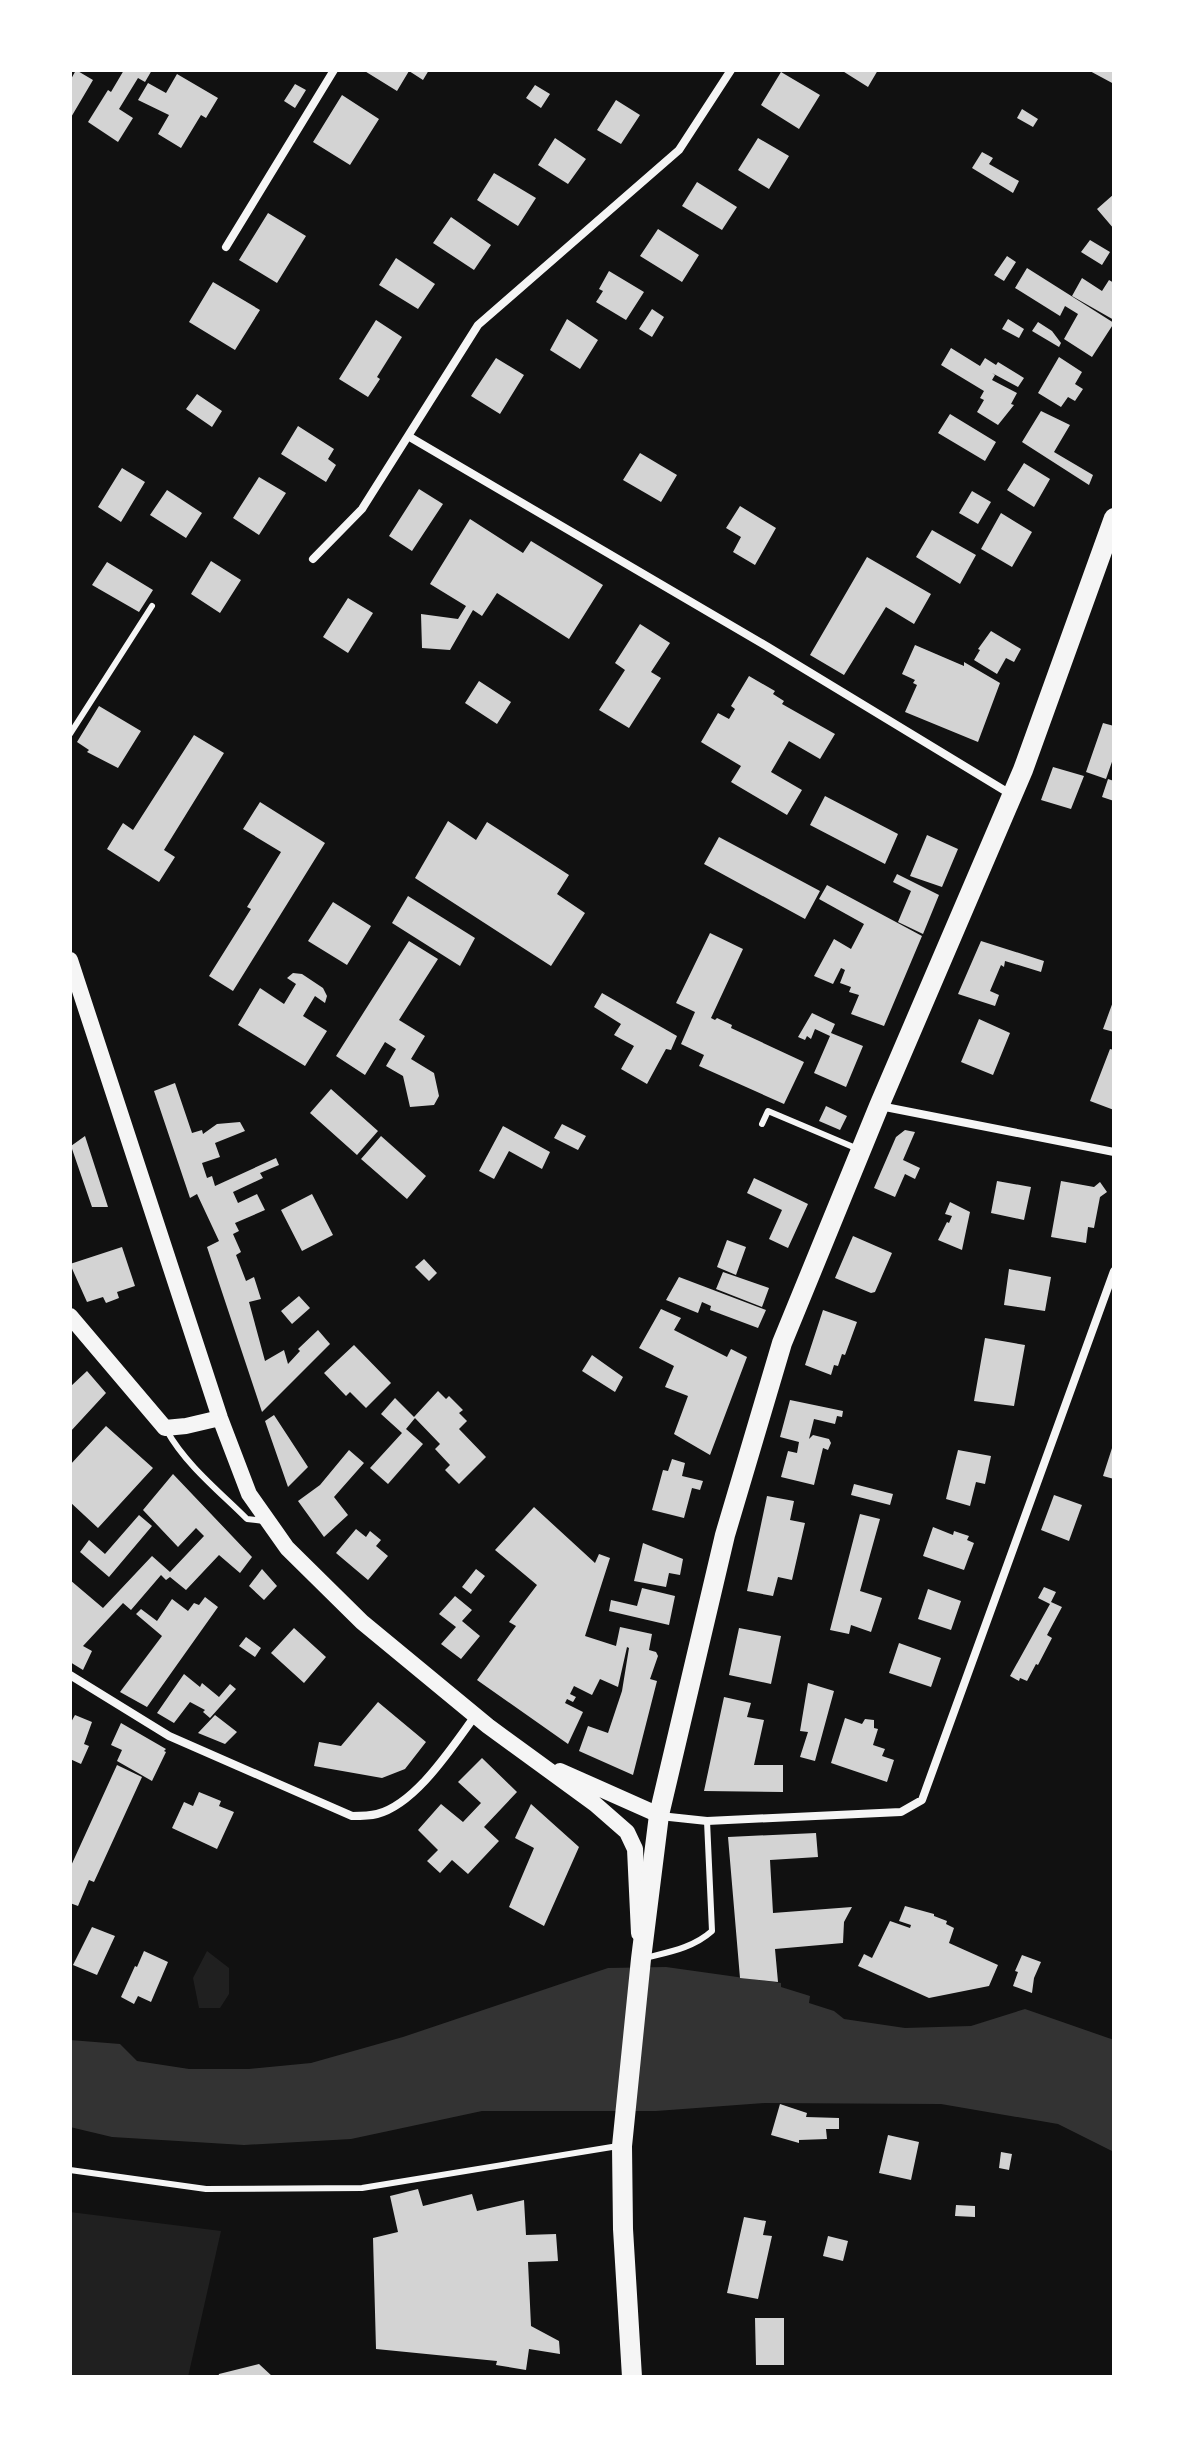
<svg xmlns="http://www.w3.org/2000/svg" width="1184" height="2447" font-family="'PT Sans',sans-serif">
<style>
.green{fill:#202020}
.water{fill:#333}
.building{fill:#d3d3d3}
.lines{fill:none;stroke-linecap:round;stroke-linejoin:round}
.service{stroke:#f5f5f5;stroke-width:6}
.minor{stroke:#f5f5f5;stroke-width:8}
.secondary{stroke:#f5f5f5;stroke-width:16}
.primary{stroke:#f5f5f5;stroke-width:20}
</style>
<rect width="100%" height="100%" fill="#111"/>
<path class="green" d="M207 1951 229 1968V1994L220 2008H199L193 1978Z
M70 2212 221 2231 188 2377H70Z"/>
<path class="water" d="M666 1967 781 1983V1987L810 1996 809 2003 834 2011 844 2019 905 2028 971 2026 1025 2009 1114 2040V2152L1058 2124 941 2104 765 2103 656 2111H482L351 2139 244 2145 112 2137 70 2127V2040L120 2044 137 2061 189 2069H249L311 2063 403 2037 608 1968Z"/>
<path class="building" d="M76 70 93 80 70 119V81Z
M124 70H152L145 82 138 78 119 109 133 118 118 142 88 122 108 90 111 92Z
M363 70H429L423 80 409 71 397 91Z
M841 70H878L868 87Z
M1088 70H1114V84Z
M781 72 820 95 799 129 761 105Z
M177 74 218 98 206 118 201 115 181 148 158 134 169 115 138 100 148 83 166 93Z
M295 84 306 90 295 108 284 101Z
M535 85 550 94 541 108 526 98Z
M342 95 379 119 350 165 313 142Z
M616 100 640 115 621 144 597 130Z
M1022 109 1038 119 1033 127 1017 118Z
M555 138 586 159 568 184 538 165Z
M758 138 789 156 769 189 738 170Z
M982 152 993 158 989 164 1019 181 1013 193 972 168Z
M494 173 536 198 518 226 477 200Z
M697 182 737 207 722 230 682 206Z
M1114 194V229L1097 209Z
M268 213 306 236 277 283 239 260Z
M451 217 491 245 474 270 433 243Z
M658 229 699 255 682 282 640 256Z
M1090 240 1110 252 1102 265 1081 252Z
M1007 256 1016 262 1004 281 994 275Z
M396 258 435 284 418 309 379 285Z
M1027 268 1114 323 1092 357 1064 339 1078 314 1065 306 1060 316 1015 288Z
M609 271 644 292 626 320 596 302 603 291 599 289Z
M1082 278 1102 291 1109 280 1114 283V320L1072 296Z
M213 282 260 310 235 350 189 322Z
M652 309 664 317 652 337 639 329Z
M567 319 598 340 580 369 550 350Z
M1008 319 1024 329 1019 338 1002 329Z
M376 320 402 337 377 377 380 379 368 397 339 379Z
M1038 322 1052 331 1061 343 1059 347 1032 331Z
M951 348 980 366 985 358 996 365 998 362 1024 378 1018 387 992 373 995 375 992 380 1017 393 1011 404 1014 405 998 425 977 412 984 400 980 398 984 391 941 365Z
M1059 357 1082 372 1075 384 1083 389 1075 401 1068 397 1061 407 1038 393Z
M496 358 524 375 500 414 471 396Z
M197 394 222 411 212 427 186 409Z
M1041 411 1070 425 1054 452 1093 475 1089 485 1022 442Z
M950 414 996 442 985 461 938 433Z
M298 426 334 449 328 459 336 465 326 482 281 454Z
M640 453 677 475 661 502 623 480Z
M1024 463 1050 479 1034 507 1007 490Z
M122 468 145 482 121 522 98 507Z
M259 477 286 493 259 535 233 518Z
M419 489 443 504 412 551 389 536Z
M167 490 202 513 186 538 150 515Z
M972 491 991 502 978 524 959 513Z
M740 506 776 528 755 565 733 552 741 537 726 528Z
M1001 513 1032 532 1012 567 981 549Z
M470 519 523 553 531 541 603 585 569 639 497 593 482 616 473 610 450 650 422 648 421 614 458 619 466 606 430 584Z
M932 530 976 555 960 584 916 557Z
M867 557 931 594 914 624 886 607 844 675 810 655Z
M211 561 241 580 220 613 191 594Z
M107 562 153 590 139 612 92 585Z
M348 598 373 613 348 653 323 637Z
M640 624 670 643 651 672 661 678 629 728 599 710 625 670 615 663Z
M991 631 1021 649 1014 662 1006 658 997 674 974 660 980 650 978 649Z
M915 645 964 666V662L1000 683 978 742 905 712 917 685 913 683 915 680 902 674Z
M749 676 775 691 773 694 784 701 782 704 835 734 820 759 789 741 771 772 802 790 787 815 731 782 741 766 701 742 718 713 729 719 735 709 731 706Z
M479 681 511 702 497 724 465 703Z
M99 706 141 731 118 768 87 752 89 750 77 742Z
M1103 723 1114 726V756L1106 779 1086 772Z
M194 735 224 753 164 850 175 857 159 882 107 849 123 823 133 830Z
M1053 767 1084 776 1071 809 1041 800Z
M1108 779 1114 781V801L1102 797Z
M825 796 898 834 885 864 810 825Z
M260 802 325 843 233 991 209 976 251 909 247 907 281 852 243 829Z
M448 821 476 840 487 822 569 875 557 894 585 913 551 966 415 878Z
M927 835 958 849 942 887 910 876Z
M719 837 820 891 805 919 704 864Z
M897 874 939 895 923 934 898 922 911 891 893 882Z
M827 885 922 936 884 1026 851 1014 859 995 849 992 851 987 840 983 845 970 841 968 833 984 814 976 834 939 851 949 864 924 819 899Z
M408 896 475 938 460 966 392 923Z
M333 902 371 926 347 965 308 941Z
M710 933 743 949 711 1018 715 1020 717 1018 732 1025 731 1028 804 1062 784 1104 699 1066 704 1055 681 1044 695 1012 676 1003Z
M409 941 438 959 399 1020 425 1036 411 1059 434 1073 439 1096 434 1105 410 1107 403 1076 386 1066 396 1049 385 1042 365 1075 336 1056Z
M981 941 1044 961 1041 972 1005 961 1004 967 1001 965 990 991 999 995 995 1006 958 994Z
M293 973 302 974 323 988 327 996 325 1003 315 996 303 1016 327 1031 305 1066 238 1025 260 988 284 1004 296 984 287 978Z
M602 993 677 1036 671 1050 666 1049 647 1084 621 1069 634 1046 614 1035 621 1024 594 1007Z
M1114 999V1032L1103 1029Z
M812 1013 835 1024 831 1033 863 1046 846 1087 814 1073 830 1036 815 1029 811 1039 807 1036 805 1040 798 1037Z
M979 1019 1010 1033 993 1075 961 1062Z
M1110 1049 1114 1050V1110L1090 1101Z
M175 1083 192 1133 202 1130 203 1134 217 1124 240 1122 245 1131 215 1143 220 1157 202 1163 207 1178 212 1176 215 1186 276 1158 279 1165 260 1173 263 1178 233 1192 238 1203 257 1194 265 1210 235 1223 239 1231 233 1234 241 1252 236 1255 246 1281 254 1277 261 1299 249 1302 265 1361 284 1350 288 1364 300 1351 298 1349 318 1330 330 1344 262 1412 207 1247 219 1241 197 1194 190 1198 154 1091Z
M331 1089 378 1131 357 1155 310 1113Z
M826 1106 847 1116 840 1130 819 1121Z
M562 1124 586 1136 578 1150 554 1138Z
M503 1126 550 1152 542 1169 509 1151 494 1179 479 1171Z
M905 1130 915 1132 903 1160 920 1168 915 1179 905 1174 895 1197 874 1188 896 1137Z
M85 1136 108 1207H92L71 1146Z
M381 1136 426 1176 407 1199 361 1159Z
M754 1178 808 1204 788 1248 769 1239 782 1210 747 1193Z
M997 1181 1031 1187 1024 1220 991 1213Z
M1061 1181 1094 1187 1100 1182 1107 1192 1100 1197 1094 1228 1088 1227 1086 1243 1051 1237Z
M312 1194 333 1235 302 1251 281 1210Z
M950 1202 970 1212 962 1250 938 1240 947 1222 949 1223 952 1216 945 1214Z
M853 1236 892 1253 875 1292 871 1293 835 1278Z
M727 1240 746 1247 736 1275 717 1267Z
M122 1247 135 1286 117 1292 119 1298 106 1303 103 1297 87 1302 70 1264Z
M424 1259 437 1273 429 1281 415 1267Z
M1009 1269 1051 1277 1045 1311 1004 1305Z
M723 1272 769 1288 762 1307 716 1289Z
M679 1277 766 1310 758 1328 710 1310 711 1306 702 1302 698 1313 666 1300Z
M299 1296 310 1308 292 1324 281 1311Z
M661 1309 681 1318 674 1330 727 1357 731 1349 747 1357 710 1455 674 1434 688 1396 665 1387 674 1366 639 1348Z
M823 1310 857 1322 845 1355 842 1354 838 1366 834 1365 831 1375 805 1365Z
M985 1338 1025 1345 1014 1406 974 1401Z
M354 1345 391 1383 366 1408 350 1392 346 1396 324 1373Z
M592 1355 623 1377 615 1392 582 1371Z
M87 1371 106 1393 70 1432V1387Z
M438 1391 446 1399 449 1396 463 1410 459 1413 467 1421 459 1429 486 1457 459 1484 445 1470 450 1465 435 1449 440 1444 414 1417Z
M395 1398 415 1418 406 1429 423 1444 388 1484 370 1468 402 1433 381 1414Z
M790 1400 843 1411 842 1417 837 1416 835 1424 814 1419 809 1439 813 1435 829 1439 831 1443 828 1450 823 1448 814 1485 781 1477 788 1451 797 1453 799 1442 780 1437Z
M274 1415 308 1467 288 1487 265 1421Z
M106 1426 153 1468 98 1528 70 1502V1465Z
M1113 1445H1114V1479L1103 1476Z
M349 1450 364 1463 334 1497 348 1515 324 1537 298 1501 320 1485Z
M958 1450 991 1456 985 1484 976 1482 970 1506 946 1499Z
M672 1459 685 1463 682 1476 703 1481 700 1490 692 1488 684 1518 652 1510 663 1470 668 1471Z
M173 1474 252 1557 240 1573 219 1555 186 1590 170 1577 166 1580 161 1575 131 1610 123 1603 83 1646 92 1651 83 1670 70 1662V1580L103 1608 152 1556 170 1572 204 1536 196 1528 178 1547 143 1510Z
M854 1484 893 1494 890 1505 851 1495Z
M1054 1495 1082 1505 1069 1541 1041 1530Z
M767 1496 794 1501 790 1520 805 1523 792 1580 778 1577 773 1596 747 1591Z
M534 1507 595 1563 599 1554 610 1558 585 1636 616 1646 620 1627 652 1634 649 1650 656 1652 658 1656 650 1679 657 1681 633 1775 579 1751 588 1726 608 1733 622 1691 629 1648 627 1647 618 1687 600 1679 592 1695 574 1686 570 1694 576 1697 573 1702 567 1699 565 1703 583 1712 568 1744 477 1680 516 1626 509 1622 537 1585 495 1550Z
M860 1514 880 1519 860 1591 882 1598 871 1632 851 1625 849 1634 830 1630Z
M139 1515 152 1526 109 1577 80 1552 89 1540 105 1554Z
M933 1527 953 1535 954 1531 969 1536 967 1540 974 1543 964 1570 923 1556Z
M356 1529 366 1537 370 1531 381 1540 376 1546 388 1556 368 1580 336 1553Z
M643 1543 683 1559 680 1575 669 1573 666 1587 634 1581Z
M262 1569 277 1586 264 1600 249 1586Z
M476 1569 485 1576 471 1594 462 1587Z
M1044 1587 1056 1592 1051 1602 1062 1607 1047 1635 1052 1638 1038 1665 1036 1664 1027 1681 1020 1678 1019 1681 1010 1676 1050 1604 1038 1598Z
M642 1588 675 1596 669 1625 609 1611 611 1600 637 1606Z
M928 1589 961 1601 951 1630 918 1619Z
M455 1596 472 1610 462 1621 480 1636 461 1659 441 1644 456 1627 439 1614Z
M205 1597 218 1607 147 1707 120 1692 162 1636 136 1614 141 1609 157 1621 172 1599 188 1611 194 1603 199 1605Z
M294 1628 326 1657 304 1683 271 1653Z
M739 1628 781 1636 771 1684 729 1675Z
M246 1637 261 1648 255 1657 239 1646Z
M899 1643 941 1658 931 1687 889 1673Z
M184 1674 200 1687 202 1683 219 1697 230 1684 236 1689 210 1718 203 1712 205 1710 190 1702 174 1723 157 1713Z
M808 1683 834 1691 815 1761 800 1757 808 1732 800 1731Z
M724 1697 751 1703 747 1717 764 1720 754 1765H783V1792L704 1791Z
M378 1702 426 1742 405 1769 382 1778 314 1766 319 1742 341 1746Z
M75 1715 92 1722 84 1744 89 1746 81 1764 70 1759V1724Z
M215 1715 237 1732 225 1744 198 1733Z
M845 1718 862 1724 865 1719 874 1720V1728L878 1729 873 1745 885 1749 882 1756 894 1760 887 1782 831 1763Z
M121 1723 166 1749 164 1751 166 1752 152 1781 117 1761 122 1750 111 1745Z
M482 1758 517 1792 484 1827 499 1841 468 1874 452 1860 440 1873 427 1861 438 1850 418 1830 441 1804 463 1822 481 1803 458 1782Z
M117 1765 142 1777 94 1882 89 1880 78 1906 70 1903V1868Z
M199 1792 221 1801 219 1806 234 1812 217 1849 172 1828 184 1802 193 1806Z
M531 1804 579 1847 544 1926 509 1907 534 1848 515 1838Z
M816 1833 818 1857 770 1860 773 1913 852 1907 844 1922 843 1943 775 1949 778 1982 740 1978 728 1837Z
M905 1906 934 1914V1916L947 1921 946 1924 954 1928 949 1943 998 1965 989 1986 929 1998 858 1966 864 1954 872 1958 890 1921 910 1928 911 1925 899 1921Z
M92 1927 115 1936 97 1975 73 1965Z
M144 1951 168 1962 151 2002 138 1996 134 2004 121 1997 135 1966 137 1967Z
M1022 1955 1041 1962 1034 1978 1032 1993 1013 1986 1018 1972 1015 1971Z
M780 2104 807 2113 806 2117 839 2118V2129H826L827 2139 799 2140V2143L771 2135Z
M888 2135 919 2142 911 2180 879 2173Z
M1001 2152 1012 2154 1009 2170 999 2168Z
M418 2189 423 2206 472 2194 477 2211 524 2200 526 2235 556 2234 558 2261 528 2262 531 2326 559 2341 560 2354 529 2349 526 2370 496 2365 497 2361 376 2349 373 2238 398 2232 390 2196Z
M956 2205 975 2206V2217L955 2216Z
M744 2217 766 2221 763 2235 772 2236 758 2299 727 2293Z
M828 2236 848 2241 843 2261 823 2256Z
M755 2318H784V2365H756Z
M259 2364 273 2377H218L219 2374Z"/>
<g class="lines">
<path class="service" d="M70 734 152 606
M762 1124 768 1111 858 1149
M167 1431C186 1465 220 1492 247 1519L264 1521
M645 1958C669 1952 693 1948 712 1931L707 1821
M70 2170 206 2189 362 2188 618 2146"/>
<path class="minor" d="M226 247 334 70
M408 436 768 647 1012 795
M313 559 362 509 478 325 679 150 731 70
M880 1106 1114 1152
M70 1675 169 1736 352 1816C360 1816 369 1816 377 1814 416 1804 452 1747 475 1716
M660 1816 707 1821 901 1812 922 1800 1114 1271"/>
<path class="secondary" d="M70 960 220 1418 249 1494 287 1548 362 1622 488 1726 595 1804 627 1832 635 1849 639 1933
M70 1316 165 1428 186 1426 220 1418
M560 1771 659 1815"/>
<path class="primary" d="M632 2377 623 2229 622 2146 641 1959 659 1815 725 1535 782 1343 879 1106 1023 770 1114 518"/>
</g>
<rect width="1184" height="2447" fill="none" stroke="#ffffff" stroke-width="144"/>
</svg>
